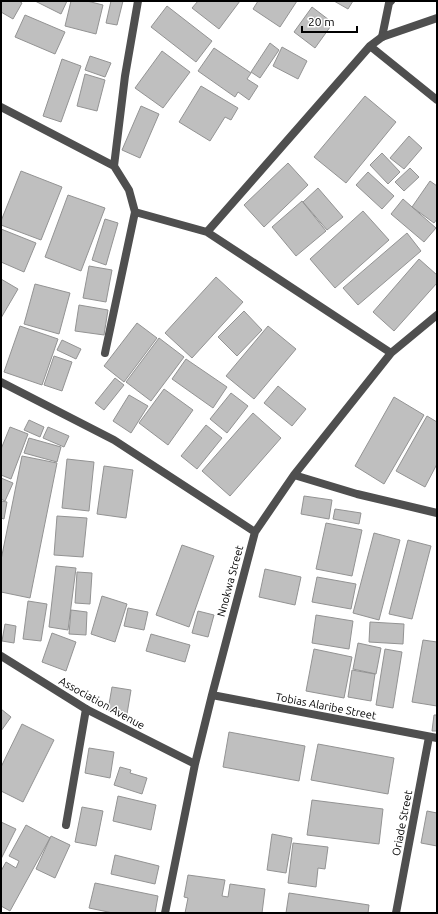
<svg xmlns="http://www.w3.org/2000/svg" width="438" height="914" font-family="Ubuntu,sans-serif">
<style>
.building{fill:#bfbfbf;stroke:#939393}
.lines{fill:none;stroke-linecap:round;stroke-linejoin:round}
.lane{stroke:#4f4f4f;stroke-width:8}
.street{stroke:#4f4f4f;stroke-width:8}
.labels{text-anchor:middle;stroke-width:3;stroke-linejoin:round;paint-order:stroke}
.street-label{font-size:11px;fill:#000;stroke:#fff}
</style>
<rect width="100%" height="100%" fill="#fff"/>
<path class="building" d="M1 1H19L22 3 13 19 1 12Z
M35 1H67L61 14Z
M71 1H87L103 5 96 34 65 26Z
M111 1H123L117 25 106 23Z
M198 1H240L219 29 192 8Z
M258 1H297L280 27 253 9Z
M334 1H353L348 9Z
M167 6 212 41 196 62 151 27Z
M312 7 333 23 315 48 294 32Z
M25 15 65 32 55 54 15 37Z
M270 43 279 50 260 78 251 72Z
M282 47 307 61 298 79 273 66Z
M214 48 251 73 247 79 258 86 249 100 238 92 235 97 198 71Z
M162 51 190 72 163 108 135 88Z
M90 56 111 63 105 77 85 70Z
M62 59 81 66 61 122 43 116Z
M85 74 105 80 97 111 77 106Z
M201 86 238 108 231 120 225 117 210 141 179 122Z
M365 96 396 122 346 183 314 157Z
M141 106 159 114 140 158 122 150Z
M409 136 422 148 404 169 390 158Z
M382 153 400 172 388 184 370 165Z
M288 163 308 185 264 227 244 205Z
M410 168 419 177 404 191 395 182Z
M21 171 62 187 41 240 1 225V221Z
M368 172 394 196 382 209 356 185Z
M430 181 437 186V219L434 223 412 207Z
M318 188 343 217 327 230 303 202Z
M68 195 105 208 81 271 45 257Z
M403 199 436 228 424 242 391 214Z
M302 201 326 231 296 256 272 227Z
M363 211 389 240 335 288 310 259Z
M105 219 118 223 106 265 92 260Z
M1 229 36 243 24 272 1 262Z
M407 233 421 251 358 305 343 288Z
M419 259 437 275V283L394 331 373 312Z
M89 266 112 270 106 302 83 298Z
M216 277 243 302 192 358 165 333Z
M1 279 18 289 1 318Z
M35 284 70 293 59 334 24 324Z
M79 305 108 310 104 335 75 331Z
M244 311 262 330 237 356 218 337Z
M137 323 157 338 124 382 104 366Z
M20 326 58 339 42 385 4 372Z
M268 326 296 349 254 399 226 376Z
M159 338 184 357 151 401 126 382Z
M62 340 81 349 76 359 57 350Z
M54 356 72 362 62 391 44 385Z
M186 359 227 387 213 408 172 379Z
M115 378 124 385 104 410 95 403Z
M278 386 306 409 292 426 264 403Z
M164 389 193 410 168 445 139 423Z
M231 393 248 406 227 433 210 419Z
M129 395 148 406 131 433 113 421Z
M394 397 424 415 384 484 355 466Z
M253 413 281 438 230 496 202 471Z
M427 416 437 422V464L425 487 396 471Z
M29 420 44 427 40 437 24 430Z
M206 425 222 438 197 469 181 456Z
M10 427 28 434 11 479 1 475V449Z
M48 427 69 436 64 447 43 438Z
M29 438 61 447 57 462 24 453Z
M22 456 57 463 30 598 1 592V560Z
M67 459 94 462 89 511 62 508Z
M104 466 133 470 126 518 97 514Z
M1 478 13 483 5 501 1 499Z
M304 496 332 500 329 519 301 514Z
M1 501 7 502 4 519 1 518Z
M335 509 361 513 359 524 333 519Z
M57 516 87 518 83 557 54 555Z
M326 523 362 530 352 576 316 569Z
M374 533 400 540 379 620 353 613Z
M408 540 431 546 412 619 389 614Z
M182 545 214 556 189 627 156 615Z
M56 566 76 568 68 630 49 627Z
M265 569 301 577 295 605 259 597Z
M77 572 92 573 90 604 75 603Z
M317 577 356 584 351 609 312 602Z
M102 596 127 604 115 642 91 634Z
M28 601 47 604 41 641 23 639Z
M128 608 148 612 144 630 124 626Z
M71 610 87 612 86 635 69 634Z
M198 611 214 615 208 637 192 633Z
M316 615 353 621 349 649 312 643Z
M370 622 404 624 403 644 369 642Z
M5 624 16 626 14 643 2 641Z
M52 633 76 642 66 671 42 662Z
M151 634 190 645 185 662 146 651Z
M423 640 437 642V706L412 702Z
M358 643 381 648 376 674 353 669Z
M314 649 352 657 344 698 306 691Z
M385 649 402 652 393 708 376 705Z
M352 670 375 674 371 701 348 697Z
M112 687 131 690 127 714 108 710Z
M1 709 11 717 1 731Z
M434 715H437V731H432Z
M22 724 54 740 23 802 1 791V767Z
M229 732 305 746 299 781 223 767Z
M318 744 394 758 388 794 311 780Z
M89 748 114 752 110 778 85 773Z
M120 767 131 770 130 773 147 778 142 794 114 785Z
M118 796 156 805 151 830 113 821Z
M312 800 383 809 379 844 307 835Z
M82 807 103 811 96 846 75 842Z
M427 811 437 813V846L421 843Z
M1 822 16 829 1 859Z
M26 825 50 838 10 911 1 906V871L6 862 16 868 19 861 9 856Z
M272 834 292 838 286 873 267 870Z
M51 836 70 845 55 878 36 869Z
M293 843 328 847 325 869 318 868 316 887 288 883Z
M115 855 159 866 155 884 111 874Z
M188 875 225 880 222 896 228 897 230 884 265 889 262 913H185L188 898 184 897Z
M95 883 158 896 155 913H113L89 908Z
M289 893 369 905 368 913H286Z"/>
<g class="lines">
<path class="lane" d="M382 37 389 3 391 1
M105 353 135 212
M66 825 86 709"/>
<path class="street" d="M138 1 125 76 114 166 129 190 135 212 207 232
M370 46 437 100
M1 107 114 166
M391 353 207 232 370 46 382 37 437 18
M1 382 114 440 255 532
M294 475 357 494 437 513
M1 656 86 709 195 764
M212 695 437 738
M165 913 195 764 212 695 255 532 294 475 391 353 437 315
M396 913 429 737"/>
</g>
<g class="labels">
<g class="street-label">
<text transform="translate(230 581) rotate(-75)" y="4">Nnokwa Street</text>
<text transform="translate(102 703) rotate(29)" y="4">Association Avenue</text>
<text transform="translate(326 706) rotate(11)" y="4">Tobias Alaribe Street</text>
<text transform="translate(402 823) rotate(-79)" y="4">Oriade Street</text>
</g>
</g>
<rect width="438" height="914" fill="none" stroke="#000000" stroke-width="4"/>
<path d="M302 26v6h55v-6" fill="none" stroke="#000000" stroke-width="2"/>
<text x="308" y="26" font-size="12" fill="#000000" stroke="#ffffff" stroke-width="3" paint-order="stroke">20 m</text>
</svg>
